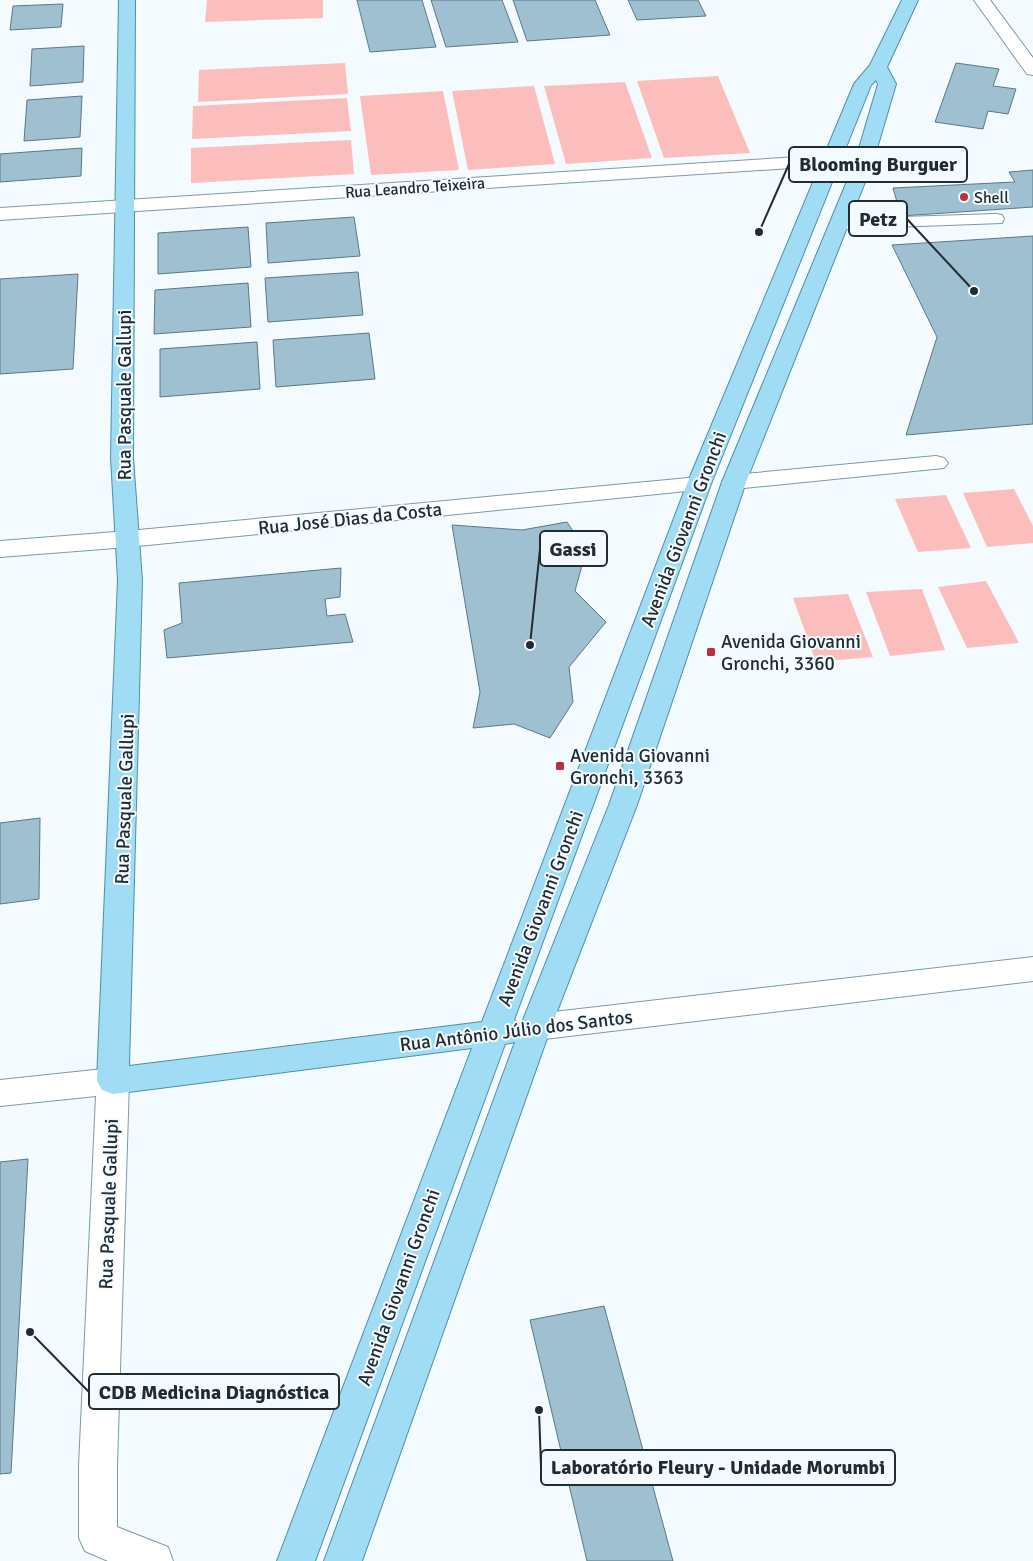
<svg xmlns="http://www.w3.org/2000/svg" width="1033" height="1561" font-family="Signika,sans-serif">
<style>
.green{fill:#fcbebc}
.building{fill:#9fc0d0;stroke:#597887}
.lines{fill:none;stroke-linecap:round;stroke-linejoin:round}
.service-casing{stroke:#7b9aaa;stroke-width:2}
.minor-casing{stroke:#7b9aaa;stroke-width:2}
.primary-casing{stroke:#4c8fad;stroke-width:2}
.service{fill:#fff;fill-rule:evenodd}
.minor{fill:#fff;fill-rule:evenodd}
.primary{fill:#a1dcf5;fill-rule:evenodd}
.poi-dot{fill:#be2d3e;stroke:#f4fbfe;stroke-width:2}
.labels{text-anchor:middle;stroke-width:4;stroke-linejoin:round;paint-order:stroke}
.far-street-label{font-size:16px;fill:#202c33;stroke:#f4fbfe}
.far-poi-label{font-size:16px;fill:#202c33;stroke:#f4fbfe;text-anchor:start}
.street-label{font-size:19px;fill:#202c33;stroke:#f4fbfe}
.poi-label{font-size:19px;fill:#202c33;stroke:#f4fbfe;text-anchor:start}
.leader{fill:none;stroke:#202c33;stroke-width:2}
.callout-dot{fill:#202c33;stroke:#f4fbfe;stroke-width:2}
.callout{fill:#f4fbfe;stroke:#202c33;stroke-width:2}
.callout-label{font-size:20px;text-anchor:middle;font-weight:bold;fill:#202c33}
</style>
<rect width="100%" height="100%" fill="#f4fbfe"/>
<path class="green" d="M207 0H323V18L205 22Z
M345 63 348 94 198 102 199 70Z
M718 76 750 153 664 158 637 81Z
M625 82 652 158 566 164 544 86Z
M534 86 555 164 468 170 452 91Z
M443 91 459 170 371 175 360 96Z
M347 98 351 131 192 139 193 106Z
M351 140 354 174 191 183V148Z
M1014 489 1033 526V543L987 547 963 493Z
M946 495 971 548 918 552 895 499Z
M986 581 1019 643 967 648 938 587Z
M922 589 945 650 890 656 866 592Z
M848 594 873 657 816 662 793 598Z"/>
<path class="building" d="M357 0H422L436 47 370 52Z
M431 0H502L518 42 446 47Z
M513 0H595L610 35 527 41Z
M628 0H698L706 16 637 20Z
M63 4 61 27 10 30 13 6Z
M84 46 83 82 30 86 32 49Z
M956 63 999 69 993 86 1016 89 1008 114 988 111 983 129 935 122Z
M82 96 80 137 24 141 27 100Z
M82 148 81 176 0 182V154Z
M1033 170V207L901 216 893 188 1015 182 1009 172Z
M354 217 360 256 268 263 266 223Z
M248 227 251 267 158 274V233Z
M1033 236V424L906 435 937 337 892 245Z
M358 272 363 315 268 322 265 278Z
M78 274 73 369 0 374V279Z
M248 283 251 327 154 334 155 290Z
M369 333 375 379 276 387 273 340Z
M257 342 260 389 160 397V349Z
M567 522 586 551 575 591 606 622 569 667 573 702 550 738 514 724 473 728 480 692 452 525 522 530Z
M341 568 340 597 325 599 327 616 345 614 353 642 167 658 164 630 182 623 179 583Z
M40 818 39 899 0 904V823Z
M28 1159 11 1473 0 1474V1162Z
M604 1306 673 1561H587L530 1320Z"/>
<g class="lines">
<g class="service-casing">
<path id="service" d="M996 214 1002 215 1004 219 1002 223 839 229 833 228 830 224 833 220 839 219Z"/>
</g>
<g class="minor-casing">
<path id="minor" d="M974 0H990L1033 58V75L1027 74Z
M830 155 837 157 839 161 837 165 0 220V208Z
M936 456 944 458 948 463 944 468 734 489 726 487 722 482 726 477 734 475Z
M699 477 707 479 711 484 707 489 128 547 0 557V541L128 531Z
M1033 957V981L536 1040 525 1036 521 1027 525 1018 536 1014Z
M113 1068 124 1072 129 1081 117 1466V1527L168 1547 173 1561H108L85 1551 79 1538V1466L96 1096 0 1106V1080Z"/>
</g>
<g class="primary-casing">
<path id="primary" d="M119 0H135L133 458 142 580 129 1066 482 1022 687 484 854 84 870 65 902 0H918L887 67 896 84 873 162 746 482 637 805 551 1027 362 1561H324L515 1042 505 1044 315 1561H277L472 1048 113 1094 102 1090 97 1081 118 580 111 458ZM876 80 878 84 855 162 722 482 609 805 521 1025 514 1020 711 484 871 85Z"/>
</g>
<use href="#service" class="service"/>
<use href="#minor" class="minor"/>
<use href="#primary" class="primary"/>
</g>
<g class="poi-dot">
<circle cx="964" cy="197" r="5"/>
<rect x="706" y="647" width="10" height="10" rx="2.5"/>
<rect x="555" y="761" width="10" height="10" rx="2.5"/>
</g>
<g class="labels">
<g class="far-street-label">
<text transform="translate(415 187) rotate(-4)" y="6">Rua Leandro Teixeira</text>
</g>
<g class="far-poi-label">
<text x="974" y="203">Shell</text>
</g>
<g class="street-label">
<text transform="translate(124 395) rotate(-90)" y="7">Rua Pasquale Gallupi</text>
<text transform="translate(350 518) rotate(-6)" y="7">Rua José Dias da Costa</text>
<text transform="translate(683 529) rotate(-69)" y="7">Avenida Giovanni Gronchi</text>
<text transform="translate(124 799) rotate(-88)" y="7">Rua Pasquale Gallupi</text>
<text transform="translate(540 908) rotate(-69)" y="7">Avenida Giovanni Gronchi</text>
<text transform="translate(516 1030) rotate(-7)" y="7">Rua Antônio Júlio dos Santos</text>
<text transform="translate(108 1204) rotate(-88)" y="7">Rua Pasquale Gallupi</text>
<text transform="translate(398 1287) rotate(-70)" y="7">Avenida Giovanni Gronchi</text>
</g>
<g class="poi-label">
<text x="721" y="648">Avenida Giovanni<tspan x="721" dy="22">Gronchi, 3360</tspan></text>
<text x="570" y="762">Avenida Giovanni<tspan x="570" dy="22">Gronchi, 3363</tspan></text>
</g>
</g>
<path class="leader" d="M759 232L789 164M974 291L907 219M530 645L540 549M30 1332L89 1392M539 1410L541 1467"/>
<g class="callout-dot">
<circle cx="759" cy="232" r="5"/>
<circle cx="974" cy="291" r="5"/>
<circle cx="530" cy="645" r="5"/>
<circle cx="30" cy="1332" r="5"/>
<circle cx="539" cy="1410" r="5"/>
</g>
<g class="callout">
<rect x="789" y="147" width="178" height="35" rx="5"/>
<rect x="849" y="201" width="58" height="35" rx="5"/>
<rect x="540" y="531" width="67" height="35" rx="5"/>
<rect x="89" y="1374" width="250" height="35" rx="5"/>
<rect x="541" y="1450" width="354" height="35" rx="5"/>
</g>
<g class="callout-label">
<text x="878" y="171">Blooming Burguer</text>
<text x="878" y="226">Petz</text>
<text x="573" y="556">Gassi</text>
<text x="214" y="1399">CDB Medicina Diagnóstica</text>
<text x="718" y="1474">Laboratório Fleury - Unidade Morumbi</text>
</g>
</svg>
